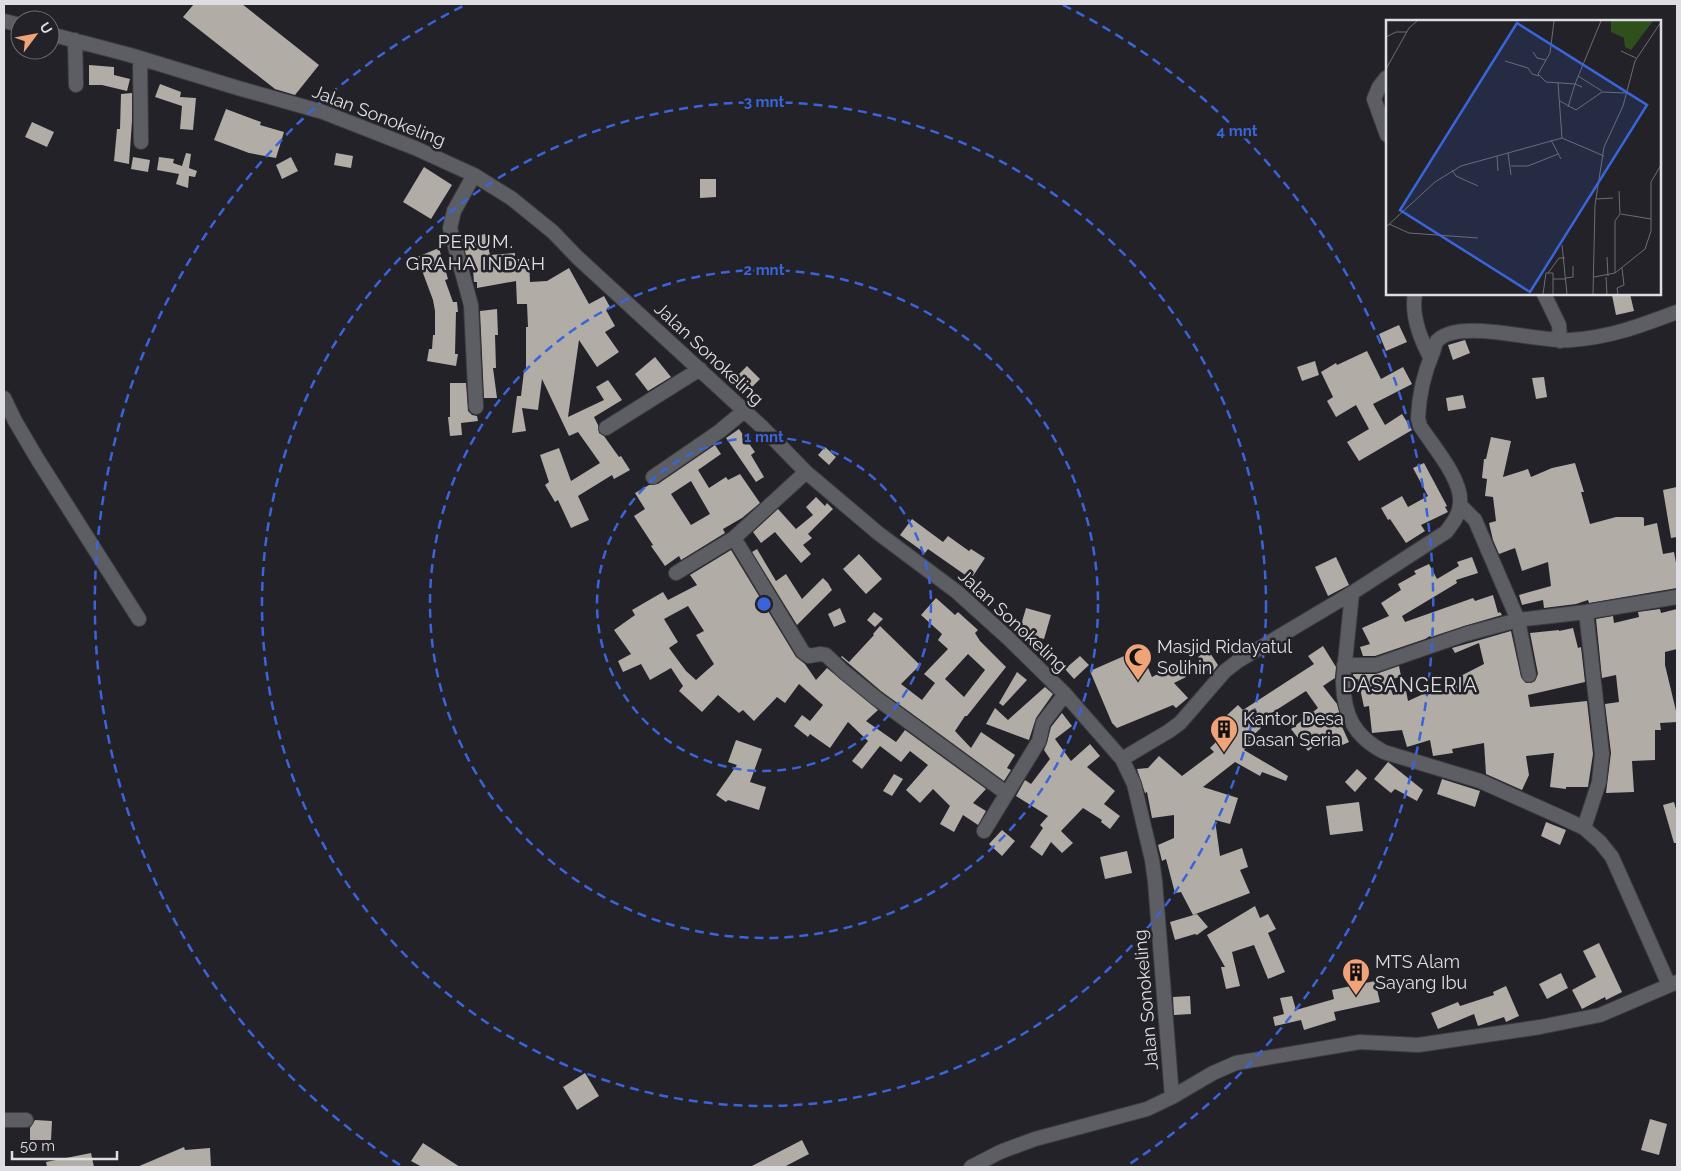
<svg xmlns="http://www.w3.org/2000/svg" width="1681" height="1171" font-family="Raleway,sans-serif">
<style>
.building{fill:#b1aca6;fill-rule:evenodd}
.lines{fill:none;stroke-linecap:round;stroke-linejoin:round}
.minor-casing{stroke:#3e3e42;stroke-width:16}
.minor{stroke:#5d5e64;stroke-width:14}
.ring{fill:none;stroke:#3a64da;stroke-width:2.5;stroke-dasharray:9 6}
.labels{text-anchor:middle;stroke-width:5;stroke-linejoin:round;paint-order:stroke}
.street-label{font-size:18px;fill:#dedee2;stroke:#222228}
.poi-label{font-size:18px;fill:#dedee2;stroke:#222228;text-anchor:start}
.neighbourhood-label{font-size:19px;letter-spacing:1px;fill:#dedee2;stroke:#222228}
.quarter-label{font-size:20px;letter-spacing:1px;fill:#dedee2;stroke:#222228}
.inset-road{fill:none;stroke:#6d6d72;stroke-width:1}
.view{fill:#3a64da;fill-opacity:0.15;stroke:#3a64da;stroke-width:2.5}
.inset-edge{fill:none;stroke:#dedee2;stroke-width:2.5}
.centre{fill:#3a64da;stroke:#222228;stroke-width:2.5}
.ring-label{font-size:15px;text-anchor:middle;font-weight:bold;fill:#3a64da;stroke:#222228;stroke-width:5;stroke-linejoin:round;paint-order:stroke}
</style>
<rect width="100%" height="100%" fill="#222228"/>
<path class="building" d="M194 4H242L319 65 295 95 275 89 183 17Z
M89 65 114 67V75L130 79 127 91 102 85H89Z
M160 84 181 92 180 97 196 98 193 130 180 129 182 106 155 97Z
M132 93V121L129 164 114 161 117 129H120L121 94Z
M226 109 261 122 260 125 284 132 276 158 249 153 214 140Z
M32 122 54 132 47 147 25 137Z
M186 153 191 154 189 168 197 171 195 177 189 176 188 188 176 184 179 174 157 170 159 157 174 159 173 163 182 166Z
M336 153 353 156 351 168 334 165Z
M133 157 150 160 148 172 131 169Z
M291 157 298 171 282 179 276 165Z
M424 167 452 185 431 219 403 202Z
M700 179H716V197L700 198Z
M485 234 490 255 515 253V259H529L530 282 547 281 569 268 589 304 604 296 610 307 606 310 615 326 605 332 619 352 597 367 579 340 568 417 604 400 596 387 608 380 622 400 594 417 598 425 599 433 604 436 619 457 621 456 630 470 614 479 612 475 578 496 589 520 571 528 558 500 555 502 545 485 549 482 540 455 559 448 571 481 600 463 578 432 569 436 542 379 538 410 522 408 526 431 512 433 517 396H521L524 371H526V327H528L527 304H517L516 281 477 288V282H474L472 257 470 255H466L462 239Z
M439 248 448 279 445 280 453 302H457L458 312H456L455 354H458L456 366 427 361 429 349H432L433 335H435V311L433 300 417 257Z
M1618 294H1630L1634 311 1616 315 1612 295Z
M497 309 498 335H495L496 368H493L497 398H484L480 311Z
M1399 325 1407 342 1386 351 1379 334Z
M1465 340 1470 353 1453 360 1448 345Z
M1367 351 1381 379 1403 367 1412 384 1373 404 1385 425 1402 414 1412 430 1359 461 1347 442 1369 429 1356 405 1336 417 1327 401 1333 397 1321 372 1336 363 1337 365Z
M655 357 671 377 648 391 635 374Z
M1315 361 1319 375 1302 381 1297 367Z
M747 366 760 379 748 391 735 378Z
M1544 377 1547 397 1536 399 1532 378Z
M450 383H466L468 411 472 415 477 416 478 421 461 423 462 435 450 436 448 417H450Z
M1463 395 1466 408 1448 411 1446 398Z
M739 429 755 452 751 455 764 477 756 482 726 438Z
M1491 437 1511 441 1503 477 1528 469 1531 477 1552 468 1575 463 1584 492H1581L1590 524 1616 517H1642L1644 518V526L1657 523 1663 554 1674 552 1677 568V588L1589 603 1588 600 1576 604 1544 608 1543 600 1522 605 1519 595 1551 586 1548 562 1522 571 1515 548 1499 554 1493 540 1489 523 1496 521 1493 497 1485 496 1487 479 1482 478 1484 459H1486Z
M715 445 721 454 698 470 709 488 726 477 728 480 740 474 760 503 742 518 723 529 725 533 681 560 679 556 665 566 651 546 653 545 634 516 645 509 635 493 649 485 658 484ZM691 481 710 514 691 525 671 494Z
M825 447 836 457 829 465 818 455Z
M1424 463 1447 506 1445 507 1448 512 1421 525 1425 531 1406 543 1390 519 1388 520 1381 508 1402 496 1408 507 1428 496 1413 468Z
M1677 487V537L1671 538 1663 490Z
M816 497 825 506 827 503 833 509 808 534 812 538 803 545 811 554 801 563 775 532 761 543 753 532 778 509 796 529 813 515 806 507Z
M912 519 943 542 948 536 969 551 971 549 985 558 971 579 928 549 925 553 900 535Z
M757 549 776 581 786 574 802 599 823 578 828 583 832 590 797 625 752 552Z
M731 550 796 657 805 664 816 680 827 668 878 710 866 721 896 742 905 730 986 789 973 803 986 811 978 825 963 815 954 832 940 824 950 806 933 789 920 803 906 790 928 765 910 751 901 762 880 746 862 769 852 761 868 741 848 722 830 748 810 734 808 737 794 726 802 715 810 721 823 705 799 684 785 703 777 697 754 721 743 710 739 713 718 695 702 712 679 691 683 686 671 668 650 680 641 664 623 672 618 661 631 654 614 630 635 615 632 610 663 592 668 600 697 585 690 575ZM688 606 704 631 696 635 714 664 696 680 686 671 669 648 678 642 664 619Z
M859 554 882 579 866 594 843 569Z
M1336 557 1349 585 1328 596 1315 567Z
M1472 557 1478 573 1456 580 1457 583 1402 616 1405 622 1473 598 1475 601 1493 595 1498 613 1500 612 1502 615 1464 626 1431 637 1430 636 1425 639 1375 656H1363L1360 647 1370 644 1362 628 1389 616 1381 603 1401 590 1398 584 1416 574 1414 571 1429 564 1437 579 1459 566 1457 562Z
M936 598 955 615 958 612 978 630 975 633 980 641 1006 667 967 716H965L955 731 971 748 981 732 1015 755 1007 768 1011 770 1004 781 881 691 841 657 842 656 849 662 874 635 873 634 880 626 920 665 901 684 922 700 935 683 924 674 948 649 938 640 942 634 921 615ZM968 654 985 670 964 697 945 679Z
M840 608 846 622 834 627 828 614Z
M1026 608 1051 615 1044 639 1019 632Z
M1660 609 1661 613 1677 609V649L1665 652V665L1677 715V722L1660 723 1661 730H1655V760L1632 761 1634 792 1606 793 1611 753 1605 704 1619 702 1616 675 1602 678 1596 619 1613 616 1614 623 1639 617 1638 612Z
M874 612 883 619 875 627 867 620Z
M1573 628 1578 648 1581 647 1585 682 1528 695 1530 707 1587 701 1593 754 1588 787H1566V789L1550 787 1554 753 1526 756 1529 775 1522 790 1486 774 1484 743 1452 749 1453 753 1433 756 1430 740 1407 747 1402 730 1372 733 1369 706 1364 707 1358 679 1354 680 1353 674H1376L1399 666 1401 676 1388 681 1393 695 1406 691 1408 701 1432 690 1433 693 1453 685 1451 681 1484 664 1479 643 1455 653 1452 648 1511 631 1521 677 1526 683H1531L1535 681 1538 674 1530 633 1559 630V631Z
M1323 646 1336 667 1335 678 1323 686 1337 704 1341 719 1339 720 1349 742 1336 748 1330 734 1308 751 1291 729 1318 708 1306 691 1256 723 1261 728 1248 740 1251 742 1244 750 1288 776 1286 781 1262 772 1260 776 1235 762 1203 787 1238 798 1230 824 1215 820 1220 856 1242 848 1248 867 1240 870 1250 893 1193 915 1181 892 1175 893 1166 859 1162 861 1158 845 1174 838V815L1152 818 1147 792 1145 793 1137 769 1148 768 1159 756 1182 776 1214 752 1210 748 1234 724 1226 716 1238 705 1243 710 1314 664 1308 656Z
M1140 649 1152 677 1175 665H1180L1186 677 1174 683 1188 698 1176 708 1173 705 1117 728 1112 723 1090 671Z
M1208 650 1218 665 1210 675 1198 657Z
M1080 656 1089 665 1074 679 1065 669Z
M1017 672 1027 680 1003 706 999 703Z
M1045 687 1053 694 1036 718 1029 740 986 724 995 708 1008 720Z
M1062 713 1072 726 1055 739 1071 761 1090 744 1100 756 1087 767 1115 791 1104 804 1120 816 1110 829 1101 822 1102 820 1083 808 1061 831 1073 843 1062 853 1051 842 1042 856 1030 847 1043 828 1040 825 1048 816 1016 796 1025 780 1031 784 1050 759 1044 750 1047 743 1051 727Z
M736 740 762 749 750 782 766 787 759 810 728 800 726 802 716 795 737 765 728 762Z
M1388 762 1423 790 1417 801 1395 789 1391 793 1374 779Z
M1357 769 1367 778 1355 792 1345 782Z
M894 774 903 779 892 796 883 791Z
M1442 779 1480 791 1475 807 1437 794Z
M1359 802 1363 831 1330 835 1326 806Z
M1674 802 1677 813V843H1674L1663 805Z
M1546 822 1566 830 1560 845 1541 836Z
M1002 830 1015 841 1002 856 989 844Z
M1127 851 1132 873 1105 879 1100 857Z
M1255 906 1260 918 1268 914 1276 929 1268 933 1285 972 1268 979 1254 945 1232 952 1240 986 1226 989 1221 967H1225L1207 935Z
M1197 914 1208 927 1197 935 1195 934 1175 940 1170 922Z
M1599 943 1622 992 1606 1000 1605 997 1582 1009 1572 990 1596 977 1583 951Z
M1561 973 1568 988 1547 999 1539 984Z
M1375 981 1380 1002 1334 1012 1336 1020 1304 1030 1301 1020 1275 1026 1273 1017 1284 1014 1280 998 1292 996 1296 1010 1334 999 1332 990Z
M1506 986 1519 1016 1506 1022 1504 1017 1478 1026 1474 1014 1438 1029 1431 1013 1458 1002 1460 1006 1494 995 1493 992Z
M1190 996 1191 1014 1174 1015 1173 997Z
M585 1073 599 1096 577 1110 563 1087Z
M1650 1119 1667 1124 1659 1155 1641 1150Z
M35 1120 52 1121 51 1140H30V1128Z
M802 1140 809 1154 784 1167H750Z
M423 1143 460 1167H422L411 1161Z
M184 1147 185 1150 210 1148 211 1167H137Z
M91 1153 94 1167H47L46 1162Z"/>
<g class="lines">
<g class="minor-casing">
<path id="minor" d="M4 21 20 25
M50 34 130 55 238 88 323 112 415 148 474 175 511 198 553 232 577 257 762 427 806 472 878 533 957 592 1008 638 1065 694 1114 750 1122 759 1134 784 1152 860 1155 881 1172 1097
M75 40 76 85
M140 58 141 142
M1386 78 1379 87 1374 99 1387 135
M474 175 454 211 450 228 471 305 476 407
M1415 294C1411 315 1420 338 1430 357
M1544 294 1559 325 1560 341
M4 398 15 421 38 460 139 619
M606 428 700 369
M653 477 720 431 744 411
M1460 505 1475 520 1518 620 1586 612 1677 597
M734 538 803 652 809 656 820 654 826 655 844 672 876 698 1006 793
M676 573 734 538 806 472
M1352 593 1343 682C1344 716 1354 736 1384 752L1480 781 1565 819 1584 828 1600 842 1612 857 1669 985
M1344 665H1376L1466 634 1518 620 1529 675
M1122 759 1169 731 1180 723 1225 671 1238 661 1352 593 1446 532C1453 523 1459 515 1460 504 1463 480 1433 446 1420 426L1418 418C1419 395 1424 373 1433 352 1434 349 1435 344 1437 341 1459 317 1539 343 1571 340 1611 337 1640 326 1677 312
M1584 828 1599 782 1602 754 1586 612
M984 831 1039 741 1043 723 1065 694
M4 1120H26
M971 1167 1000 1152 1035 1139 1147 1109 1172 1097 1213 1073 1236 1063 1360 1042 1418 1045 1540 1027 1600 1015 1677 982"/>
</g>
<use href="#minor" class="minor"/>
</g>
<g class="ring">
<circle cx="764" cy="604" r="167"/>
<circle cx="764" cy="604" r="334"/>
<circle cx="764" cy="604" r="502"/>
<path d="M400 1165A669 669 0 0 1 465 5M1063 5A669 669 0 0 1 1128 1165"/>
</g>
<defs>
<g id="mosque-pin" transform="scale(1.4375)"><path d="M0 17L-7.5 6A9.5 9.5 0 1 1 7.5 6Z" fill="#f0a279" stroke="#222228"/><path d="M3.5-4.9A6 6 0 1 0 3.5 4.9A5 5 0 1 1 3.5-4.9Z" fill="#111"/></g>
<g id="building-pin" transform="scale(1.4375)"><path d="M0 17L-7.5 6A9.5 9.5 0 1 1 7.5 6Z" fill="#f0a279" stroke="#222228"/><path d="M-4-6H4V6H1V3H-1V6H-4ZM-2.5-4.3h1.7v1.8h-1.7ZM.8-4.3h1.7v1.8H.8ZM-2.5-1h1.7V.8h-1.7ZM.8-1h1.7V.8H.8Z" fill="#111"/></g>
</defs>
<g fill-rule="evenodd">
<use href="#mosque-pin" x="1138" y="657"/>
<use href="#building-pin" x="1224" y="729"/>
<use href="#building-pin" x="1356" y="972"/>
</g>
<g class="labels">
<g class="street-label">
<text transform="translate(379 116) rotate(21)" y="6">Jalan Sonokeling</text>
<text transform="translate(709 354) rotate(43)" y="6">Jalan Sonokeling</text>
<text transform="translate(1013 621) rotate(43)" y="6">Jalan Sonokeling</text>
<text transform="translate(1146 1000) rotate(-95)" y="6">Jalan Sonokeling</text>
</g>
<g class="poi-label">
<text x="1157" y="653">Masjid Ridayatul<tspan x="1157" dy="21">Solihin</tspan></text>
<text x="1243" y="725">Kantor Desa<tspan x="1243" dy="21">Dasan Seria</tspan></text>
<text x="1375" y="968">MTS Alam<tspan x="1375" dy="21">Sayang Ibu</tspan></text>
</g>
<g class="neighbourhood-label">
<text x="476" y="248">PERUM.<tspan x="476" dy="22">GRAHA INDAH</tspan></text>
</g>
<g class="quarter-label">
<text x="1410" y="692">DASANGERIA</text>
</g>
</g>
<g transform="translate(1386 20)">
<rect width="275" height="275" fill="#222228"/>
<path d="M225 1H267L245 30 239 27 238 18 225 12Z" fill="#2f501a"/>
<path class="inset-road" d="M168 1 164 33 152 54 160 62 189 64 215 1M0 17 10 12H21M235 31 250 38M147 32 151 38 160 40M119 41 142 48 146 54 153 56M0 49 23 8 31 1M192 56 216 71M172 63 176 118M174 81 190 90 216 72 240 73M182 87 189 64 196 67M165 120 175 139M122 133 125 155M111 136 112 151M125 146H142L172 134M66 150 70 156 92 166M210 179 227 178M235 194 265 199M3 204 23 213 92 218M0 207 49 162 75 146 176 118 218 136M176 225 181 274M221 237 222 256M162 253 173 238H179M229 253V201L234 194 233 171M208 257 229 253 259 229 265 211V162L275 145M220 257 221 274M180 258 187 257V246M157 274 160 253H167V259M167 274V259H180M207 274 209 185 218 127 237 86 249 41 275 2M232 274 231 268 238 265 236 248"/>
<path class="view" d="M131 3 261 85 144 272 14 190Z"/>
<rect width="275" height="275" class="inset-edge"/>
</g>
<circle cx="764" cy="604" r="8" class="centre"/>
<g class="ring-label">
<text x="764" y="107">3 mnt</text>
<text x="1237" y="136">4 mnt</text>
<text x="764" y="275">2 mnt</text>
<text x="764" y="442">1 mnt</text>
</g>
<rect width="1681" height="1171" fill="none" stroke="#dedee2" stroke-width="10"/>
<g transform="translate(35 35) rotate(58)"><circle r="24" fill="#222228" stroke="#6d6d72"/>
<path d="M0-4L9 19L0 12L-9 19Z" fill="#f0a279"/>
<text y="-8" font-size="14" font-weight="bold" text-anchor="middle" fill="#dedee2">U</text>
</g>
<path d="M12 1151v8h105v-8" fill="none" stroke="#dedee2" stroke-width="2.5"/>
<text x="20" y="1151" font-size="15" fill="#dedee2" stroke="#222228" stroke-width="4" paint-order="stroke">50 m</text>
</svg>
